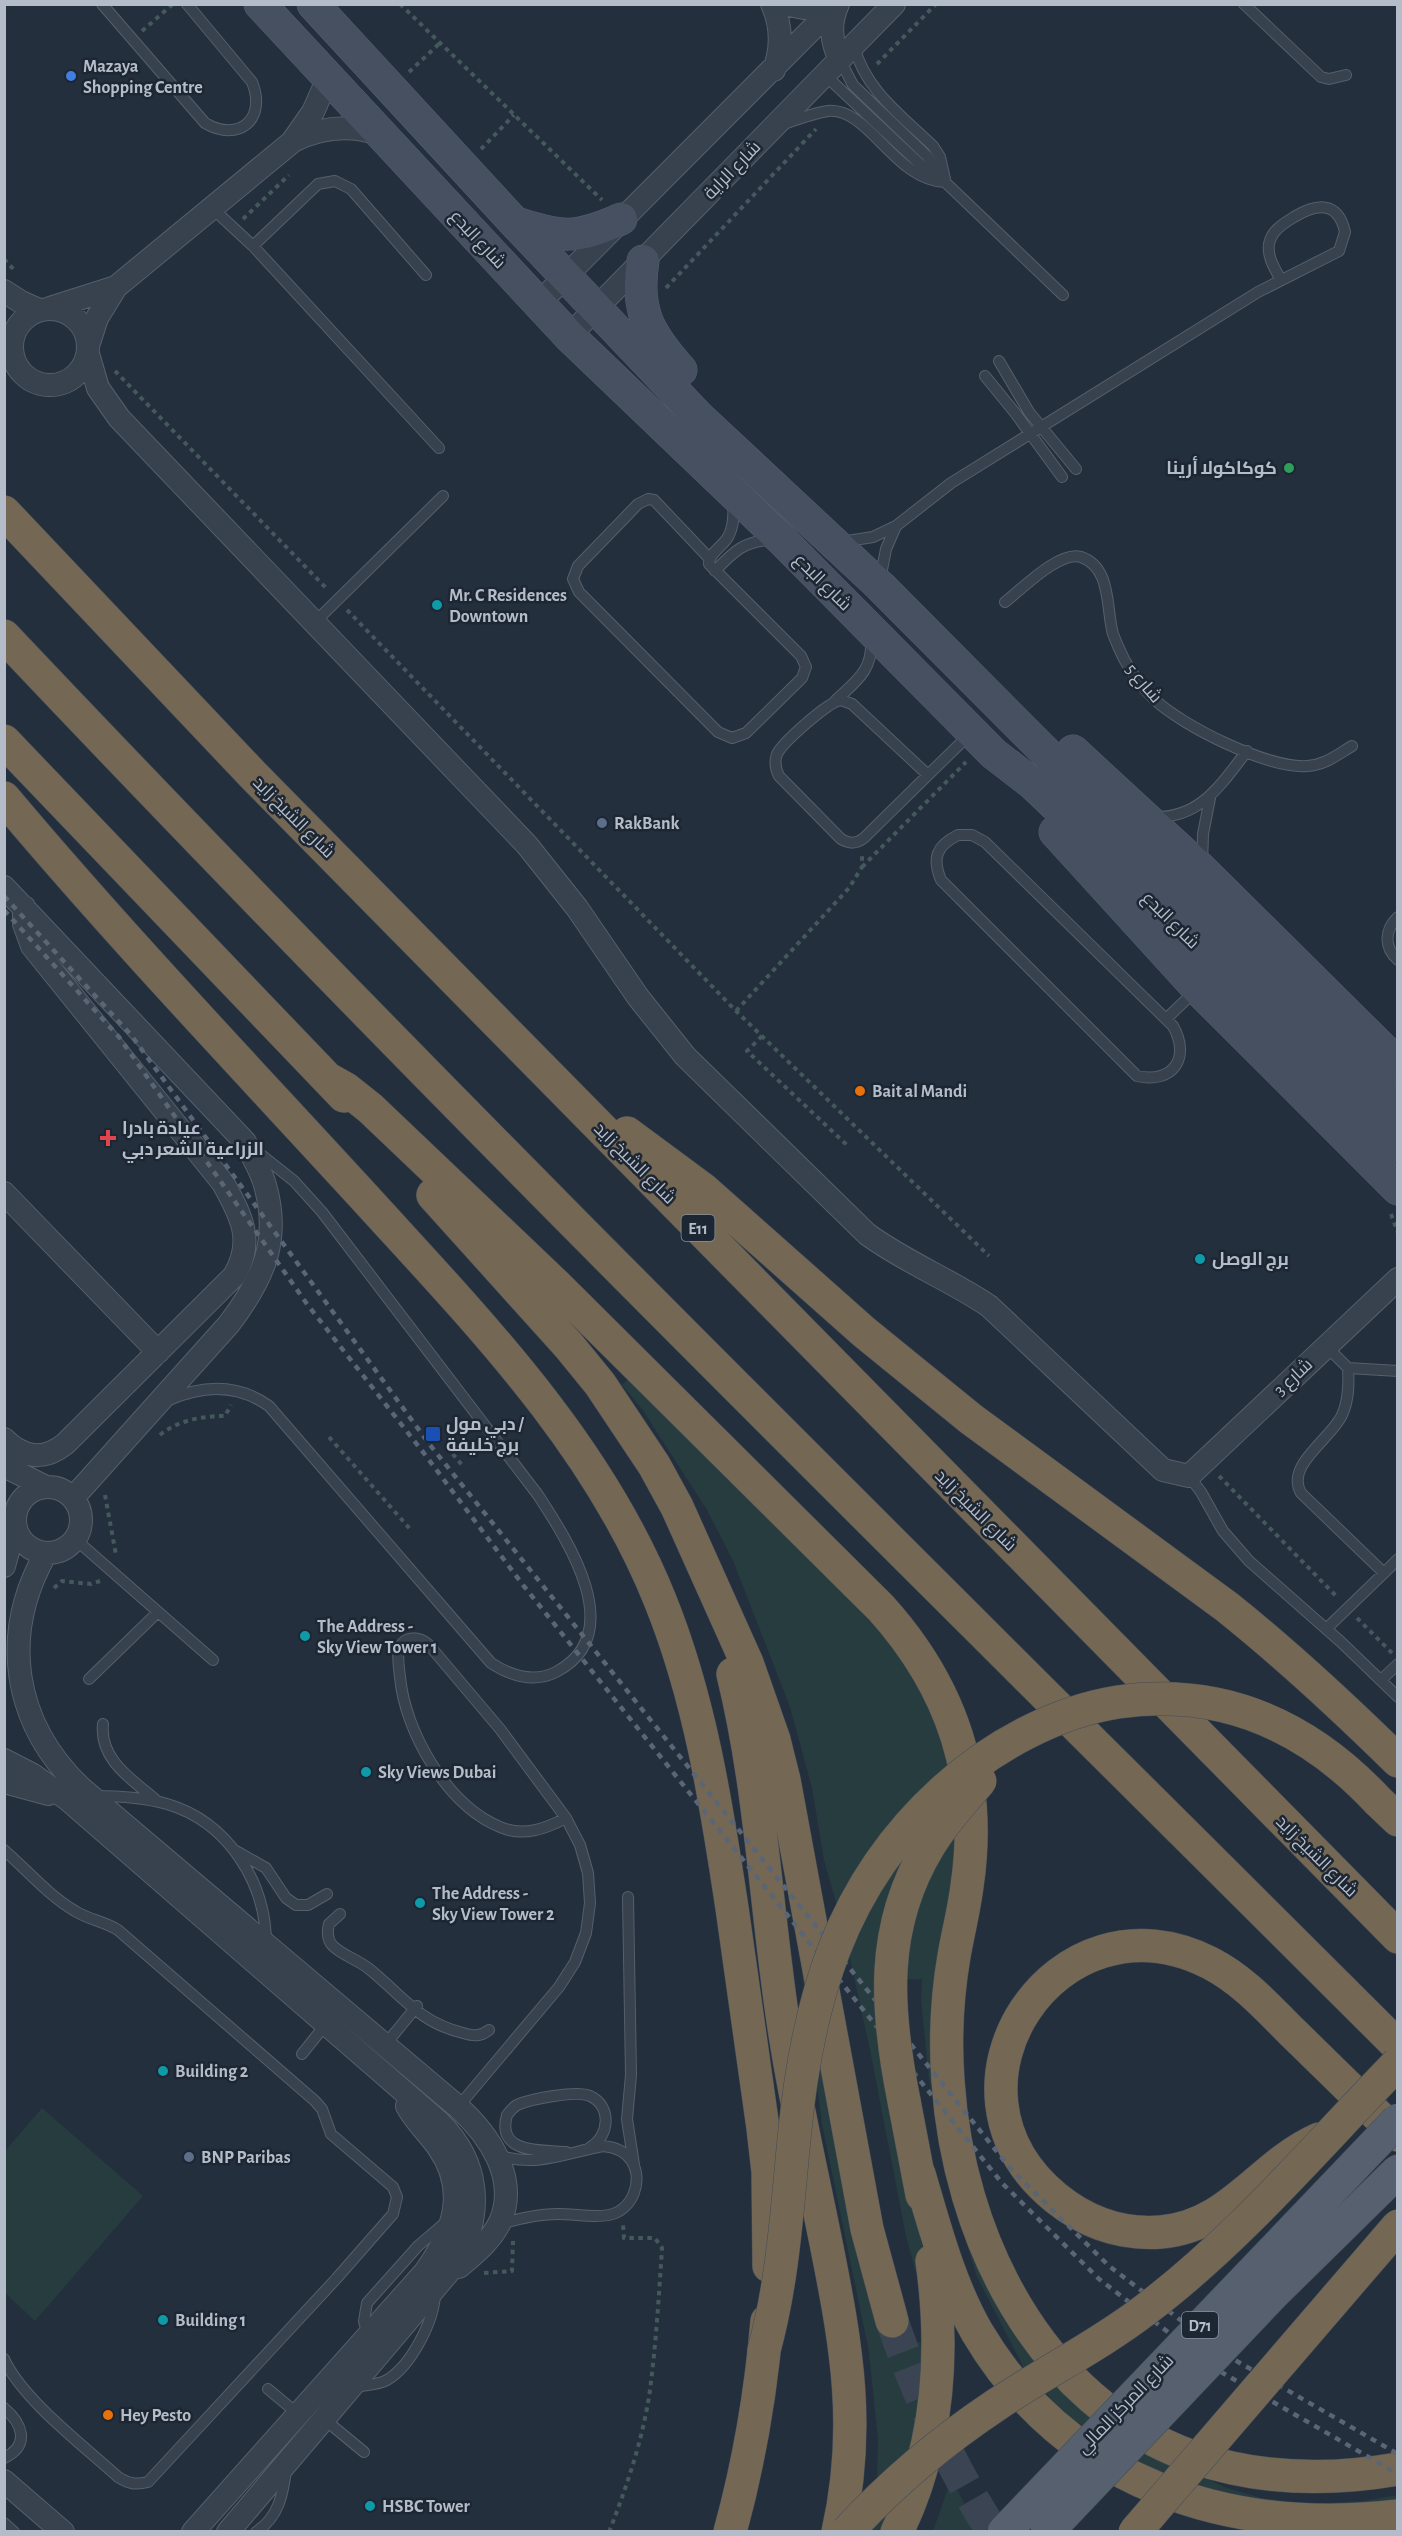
<svg xmlns="http://www.w3.org/2000/svg" width="1402" height="2536" font-family="'Alegreya Sans',Cairo,sans-serif">
<style>
.green{fill:#263c3f}
.lines{fill:none;stroke-linecap:round;stroke-linejoin:round}
.highway-tunnel{stroke:#3a4453;stroke-width:33;stroke-dasharray:33 16;stroke-linecap:butt}
.lane-casing{stroke:#565f6c;stroke-width:12}
.street-casing{stroke:#565f6c;stroke-width:24}
.secondary-casing{stroke:#565f6c;stroke-width:33}
.highway-casing{stroke:#434c59;stroke-width:34}
.path{stroke:#44595c;stroke-width:4;stroke-dasharray:4.5 4.5;stroke-linecap:butt}
.lane{stroke:#38414e;stroke-width:10}
.street{stroke:#38414e;stroke-width:22}
.secondary{stroke:#465061;stroke-width:32}
.highway{stroke:#746855;stroke-width:33}
.rail{stroke:#5a6575;stroke-width:4.5;stroke-dasharray:6 6;stroke-linecap:butt}
.primary-bridge-casing{stroke:#414a57;stroke-width:34;stroke-linecap:butt}
.highway-bridge-casing{stroke:#434c59;stroke-width:34;stroke-linecap:butt}
.primary-bridge{stroke:#56606e;stroke-width:33}
.highway-bridge{stroke:#746855;stroke-width:33}
.shop-dot{fill:#3f7fe0;stroke:#1d2633;stroke-width:2}
.leisure-dot{fill:#2e9e5b;stroke:#1d2633;stroke-width:2}
.culture-dot{fill:#0f9aa8;stroke:#1d2633;stroke-width:2}
.service-dot{fill:#5c6f8a;stroke:#1d2633;stroke-width:2}
.food-dot{fill:#e8710a;stroke:#1d2633;stroke-width:2}
.health-dot{fill:#e0444e;stroke:#1d2633;stroke-width:2}
.transit-dot{fill:#1a4fb4;stroke:#1d2633;stroke-width:2}
.labels{text-anchor:middle;stroke-width:5;stroke-linejoin:round;paint-order:stroke}
.shield{fill:#1d2633;stroke:#878f9c;stroke-width:1.5}
.shield-label{font-size:16px;font-weight:bold;fill:#b4bcc9}
.poi-label{font-size:18px;font-weight:bold;fill:#b4bcc9;stroke:#1d2633;text-anchor:start}
.street-label{font-size:18px;fill:#b4bcc9;stroke:#1d2633}
</style>
<rect width="100%" height="100%" fill="#242f3e"/>
<path class="green" d="M628 1379 840 1590 891 1644 919 1683 955 1763 957 2105 1006 2304 1166 2460 1227 2488 1262 2498 1308 2504 1363 2501 1397 2495V2516L1195 2496 1064 2414 1024 2368 977 2277 961 2225 929 2079 921 1999 922 1979 875 1980 909 2189 926 2262 927 2314 906 2236 870 2050 843 1927 824 1860 812 1788 790 1707 734 1563 707 1510 642 1409 622 1385Z
M794 1885 877 2296 894 2350 936 2337 901 2531H867L877 2480 878 2440 869 2352 822 2124 803 1981Z
M42 2108 143 2196 35 2321 5 2293 4 2152Z
M951 2480 956 2487 978 2531H933Z"/>
<g class="lines">
<path class="highway-tunnel" d="M892 2321C918 2395 950 2466 993 2532"/>
<g class="lane-casing">
<path id="lane" d="M102 4 205 123C239 143 267 119 252 82L187 4
M1244 4 1321 77 1329 79 1346 75
M854 46C865 90 902 116 933 146L940 157 945 179
M840 60 853 85 927 156 945 182 1063 295
M825 75 922 166 940 178
M783 124C797 120 813 113 828 111 869 107 895 181 945 182
M212 208 253 246 439 448
M253 246 318 184 335 181 351 189 426 275
M999 361 1029 412 1076 469
M985 376 1016 414 1062 477
M841 542 873 537 896 526 951 483 1258 292 1339 251 1345 232C1338 200 1316 204 1294 217 1283 224 1272 230 1269 244 1267 257 1275 269 1281 280
M709 558 654 500 648 499 638 504 578 566 573 579 579 592 718 732 732 738 746 733 802 678 806 667 801 656 709 564C708 554 723 546 728 537 734 526 734 515 733 503
M715 571C733 552 745 540 772 540
M880 580 886 549 896 526
M1005 602C1022 589 1060 550 1081 557 1112 567 1106 610 1113 634 1116 642 1120 651 1124 659 1132 674 1142 687 1154 699 1182 726 1269 769 1307 766 1325 765 1337 755 1352 746
M314 623 443 496
M841 700 852 704 928 775 864 838C856 844 850 844 841 839L779 776C775 768 774 762 777 754 783 742 828 702 841 700Z
M835 701C856 681 873 671 871 640
M928 775 971 733
M1155 817C1201 818 1221 784 1247 751
M958 835H972L985 842 1173 1026C1191 1058 1173 1084 1137 1076L941 880C932 858 936 846 958 835Z
M1202 863 1203 834 1210 798
M1398 917C1385 929 1383 947 1398 960
M1166 1019 1195 991
M1326 1346 1348 1368 1398 1371
M1348 1368C1349 1384 1349 1400 1342 1415 1331 1439 1285 1465 1301 1493L1384 1573 1398 1559
M169 1400C203 1385 238 1384 269 1406L491 1663C511 1676 534 1683 556 1672 629 1634 568 1541 538 1495L322 1212 294 1181 255 1150
M1189 1476 1201 1492 1223 1531 1249 1561 1341 1642 1398 1697
M75 1539 213 1660
M1326 1629 1384 1573
M89 1679 157 1613
M1381 1680 1398 1664
M103 1724C99 1760 133 1780 157 1801
M94 1796C118 1796 143 1797 167 1804 228 1822 266 1882 266 1944
M4 1850C27 1870 49 1896 75 1911 89 1920 104 1921 118 1930L315 2101 322 2109 331 2134 393 2187 397 2197 393 2214 336 2279 148 2482C136 2485 129 2484 118 2477 84 2446 23 2400 4 2359
M236 1851 266 1868 286 1898 296 1905H308L327 1894
M628 1897 631 2075 627 2119 634 2165
M340 1914 329 1924C327 1932 327 1940 333 1946 342 1955 358 1960 368 1968 402 1995 418 2022 463 2033 473 2036 480 2037 489 2030
M385 2045 417 2006
M302 2054 326 2024
M458 2107 559 1987 575 1962 586 1933 590 1903 588 1873 580 1845 566 1818 500 1729 429 1645C420 1637 405 1634 399 1649 397 1657 399 1668 400 1677 405 1732 447 1805 500 1827 523 1837 545 1829 566 1818
M566 2152C541 2150 496 2154 507 2115 510 2111 512 2108 517 2105 530 2099 577 2090 590 2096 612 2106 610 2137 589 2148
M498 2155C535 2168 566 2153 603 2146 614 2147 624 2150 631 2160 644 2180 633 2210 609 2215 593 2218 575 2214 558 2214 538 2214 519 2219 499 2224
M368 2335 364 2321 367 2303 418 2246 446 2222
M355 2387C366 2385 378 2385 387 2380 411 2366 434 2321 435 2294
M268 2389 298 2414
M4 2408C22 2423 31 2445 4 2458
M324 2419 364 2452
M4 2523 14 2532
M256 2532C279 2517 283 2494 286 2470"/>
</g>
<g class="street-casing">
<path id="street" d="M772 4C782 26 782 48 774 70
M784 4 804 8 832 4
M838 4C829 24 831 41 840 60
M293 141C321 127 349 124 379 134
M4 291 21 302 39 310
M539 303 837 4
M50 308 116 287
M12 347a38 38 0 1 1 76 0a38 38 0 1 1-76 0Z
M569 336 894 4
M88 346 97 318 116 287 292 142 313 112 328 78
M88 354 98 388 119 418 527 845 577 908 638 997 685 1056 867 1234C905 1262 949 1279 989 1306L1163 1470 1189 1476 1398 1279
M4 887 245 1142C252 1156 261 1170 265 1185 281 1241 263 1279 229 1324L73 1498
M4 1193 158 1352
M4 1439C23 1458 44 1461 65 1444L234 1276C255 1241 241 1215 223 1183L32 946 24 924V907
M4 1466 44 1486
M15 1520a33 33 0 1 1 66 0a33 33 0 1 1-66 0Z
M46 1553C0 1634 12 1722 81 1788L458 2107C489 2135 519 2178 500 2222 491 2241 474 2254 459 2267
M4 1566 15 1527
M4 1760 33 1775 67 1799 439 2122C480 2162 483 2211 458 2261L228 2532
M4 1782 48 1794
M4 2481 63 2532
M193 2532 425 2272C453 2233 469 2191 438 2147 428 2133 415 2121 407 2106"/>
</g>
<g class="secondary-casing">
<path id="secondary" d="M260 4 569 336 781 539 994 754 1033 784 1074 823 1398 1146
M313 4 514 222 699 417 880 586 1398 1106
M516 223C562 238 576 239 621 219
M643 261C635 311 649 334 681 370
M1073 751 1202 870 1398 1064
M1055 832 1197 988 1398 1189"/>
</g>
<g class="highway-casing">
<path id="highway" d="M4 512 253 775 1398 1937
M4 636C458 1116 930 1579 1398 2046
M4 741 344 1096
M4 798C120 936 244 1066 366 1199 478 1322 597 1443 660 1600 700 1699 716 1802 732 1908 742 1981 753 2055 763 2128L768 2172 769 2266
M330 1080 346 1089 370 1108 556 1285 881 1608C953 1688 983 1779 967 1886 964 1910 958 1933 954 1956 947 1997 945 2040 948 2081 958 2235 1038 2402 1193 2457 1259 2480 1329 2481 1398 2469
M627 1133 704 1190 864 1332 971 1419 1227 1607C1287 1655 1343 1707 1398 1761
M433 1195 569 1346 600 1384 654 1465 677 1507 747 1663 774 1740 784 1780 867 2229 892 2321
M733 1674C762 1792 766 1914 785 2034 796 2106 813 2177 827 2248 847 2348 861 2430 838 2532
M1378 1801 1398 1820
M904 2101 922 2195
M1319 2139C1260 2165 1231 2226 1161 2232 1122 2235 1087 2223 1056 2198 921 2088 1058 1885 1210 1963 1243 1980 1267 2007 1292 2032 1327 2066 1362 2101 1398 2135
M919 2174C935 2228 949 2283 977 2332 1067 2484 1229 2536 1398 2516
M730 2532C749 2463 761 2392 767 2321
M897 2532C939 2446 945 2354 932 2261"/>
</g>
<path class="path" d="M400 4 602 200
M142 31 173 4
M877 64 936 4
M409 72 440 43
M481 149 514 115
M243 219 289 175
M4 259 16 272
M666 288 816 129
M115 371 327 589
M347 610 736 1011 989 1256
M862 867 966 762
M736 1011 849 888 862 867V856
M762 1036 747 1051 849 1147
M1391 1214 1398 1233
M160 1435C178 1420 203 1416 225 1416L231 1405
M329 1437 410 1529
M447 1447 462 1465
M1219 1476 1337 1597
M105 1495 116 1555
M54 1588 62 1581 91 1584 100 1581
M1357 1618 1392 1653
M484 2273 512 2271 513 2241
M609 2532C627 2486 643 2439 650 2390 656 2343 659 2295 662 2248L655 2238H624L623 2224"/>
<use href="#lane" class="lane"/>
<use href="#street" class="street"/>
<use href="#secondary" class="secondary"/>
<use href="#highway" class="highway"/>
<path class="rail" d="M4 896 131 1035 430 1445 1010 2168 1109 2266 1228 2356 1398 2454
M4 910 119 1037 307 1304 423 1452 523 1585 1002 2183 1099 2279 1216 2369 1398 2474"/>
<g class="primary-bridge-casing">
<path id="primary-bridge" d="M1004 2532 1398 2120
M1047 2532 1273 2294 1398 2171"/>
</g>
<g class="highway-bridge-casing">
<path id="highway-bridge" d="M904 2101C886 2011 879 1928 929 1846 943 1822 962 1802 980 1781
M764 2350C783 2281 787 2210 794 2139 807 2002 839 1885 944 1790 991 1747 1055 1712 1118 1702 1222 1687 1308 1726 1378 1801
M847 2532C891 2484 942 2441 996 2405 1045 2372 1098 2346 1145 2310 1239 2239 1316 2147 1398 2063
M1135 2532 1398 2226"/>
</g>
<use href="#primary-bridge" class="primary-bridge"/>
<use href="#highway-bridge" class="highway-bridge"/>
</g>
<circle class="shop-dot" cx="71" cy="76" r="6"/>
<circle class="leisure-dot" cx="1289" cy="468" r="6"/>
<g class="culture-dot">
<circle cx="437" cy="605" r="6"/>
<circle cx="1200" cy="1259" r="6"/>
<circle cx="305" cy="1636" r="6"/>
<circle cx="366" cy="1772" r="6"/>
<circle cx="420" cy="1903" r="6"/>
<circle cx="163" cy="2071" r="6"/>
<circle cx="163" cy="2320" r="6"/>
<circle cx="370" cy="2506" r="6"/>
</g>
<g class="service-dot">
<circle cx="602" cy="823" r="6"/>
<circle cx="189" cy="2157" r="6"/>
</g>
<g class="food-dot">
<circle cx="860" cy="1091" r="6"/>
<circle cx="108" cy="2415" r="6"/>
</g>
<path class="health-dot" d="M105 1129h6v6h6v6h-6v6h-6v-6h-6v-6h6z"/>
<rect class="transit-dot" x="425" y="1426" width="16" height="16" rx="3"/>
<g class="labels">
<g class="shield">
<rect x="681.5" y="1215" width="33" height="26" rx="4.5"/>
<rect x="1182" y="2312" width="36" height="26" rx="4.5"/>
</g>
<g class="shield-label">
<text x="698" y="1234">E11</text>
<text x="1200" y="2331">D71</text>
</g>
<g class="poi-label">
<text x="83" y="72">Mazaya<tspan x="83" dy="21">Shopping Centre</tspan></text>
<text x="1277" y="474" text-anchor="end">كوكاكولا أرينا</text>
<text x="449" y="601">Mr. C Residences<tspan x="449" dy="21">Downtown</tspan></text>
<text x="614" y="829">RakBank</text>
<text x="872" y="1097">Bait al Mandi</text>
<text x="122" y="1134">عيادة بادرا<tspan x="122" dy="21">الزراعية الشعر دبي</tspan></text>
<text x="1212" y="1265">برج الوصل</text>
<text x="446" y="1430">دبي مول /<tspan x="446" dy="21">برج خليفة</tspan></text>
<text x="317" y="1632">The Address -<tspan x="317" dy="21">Sky View Tower 1</tspan></text>
<text x="378" y="1778">Sky Views Dubai</text>
<text x="432" y="1899">The Address -<tspan x="432" dy="21">Sky View Tower 2</tspan></text>
<text x="175" y="2077">Building 2</text>
<text x="201" y="2163">BNP Paribas</text>
<text x="175" y="2326">Building 1</text>
<text x="120" y="2421">Hey Pesto</text>
<text x="382" y="2512">HSBC Tower</text>
</g>
<g class="street-label">
<text transform="translate(732 170) rotate(-46)" y="6">شارع الراية</text>
<text transform="translate(478 239) rotate(47)" y="6">شارع البدع</text>
<text transform="translate(823 582) rotate(45)" y="6">شارع البدع</text>
<text transform="translate(1144 683) rotate(50)" y="6">شارع 5</text>
<text transform="translate(294 817) rotate(45)" y="6">شارع الشيخ زايد</text>
<text transform="translate(1171 920) rotate(45)" y="6">شارع البدع</text>
<text transform="translate(635 1163) rotate(45)" y="6">شارع الشيخ زايد</text>
<text transform="translate(1293 1377) rotate(-43)" y="6">شارع 3</text>
<text transform="translate(976 1510) rotate(45)" y="6">شارع الشيخ زايد</text>
<text transform="translate(1317 1856) rotate(45)" y="6">شارع الشيخ زايد</text>
<text transform="translate(1125 2404) rotate(-46)" y="6">شارع المركز المالي</text>
</g>
</g>
<rect width="1402" height="2536" fill="none" stroke="#b4bcc9" stroke-width="12"/>
</svg>
